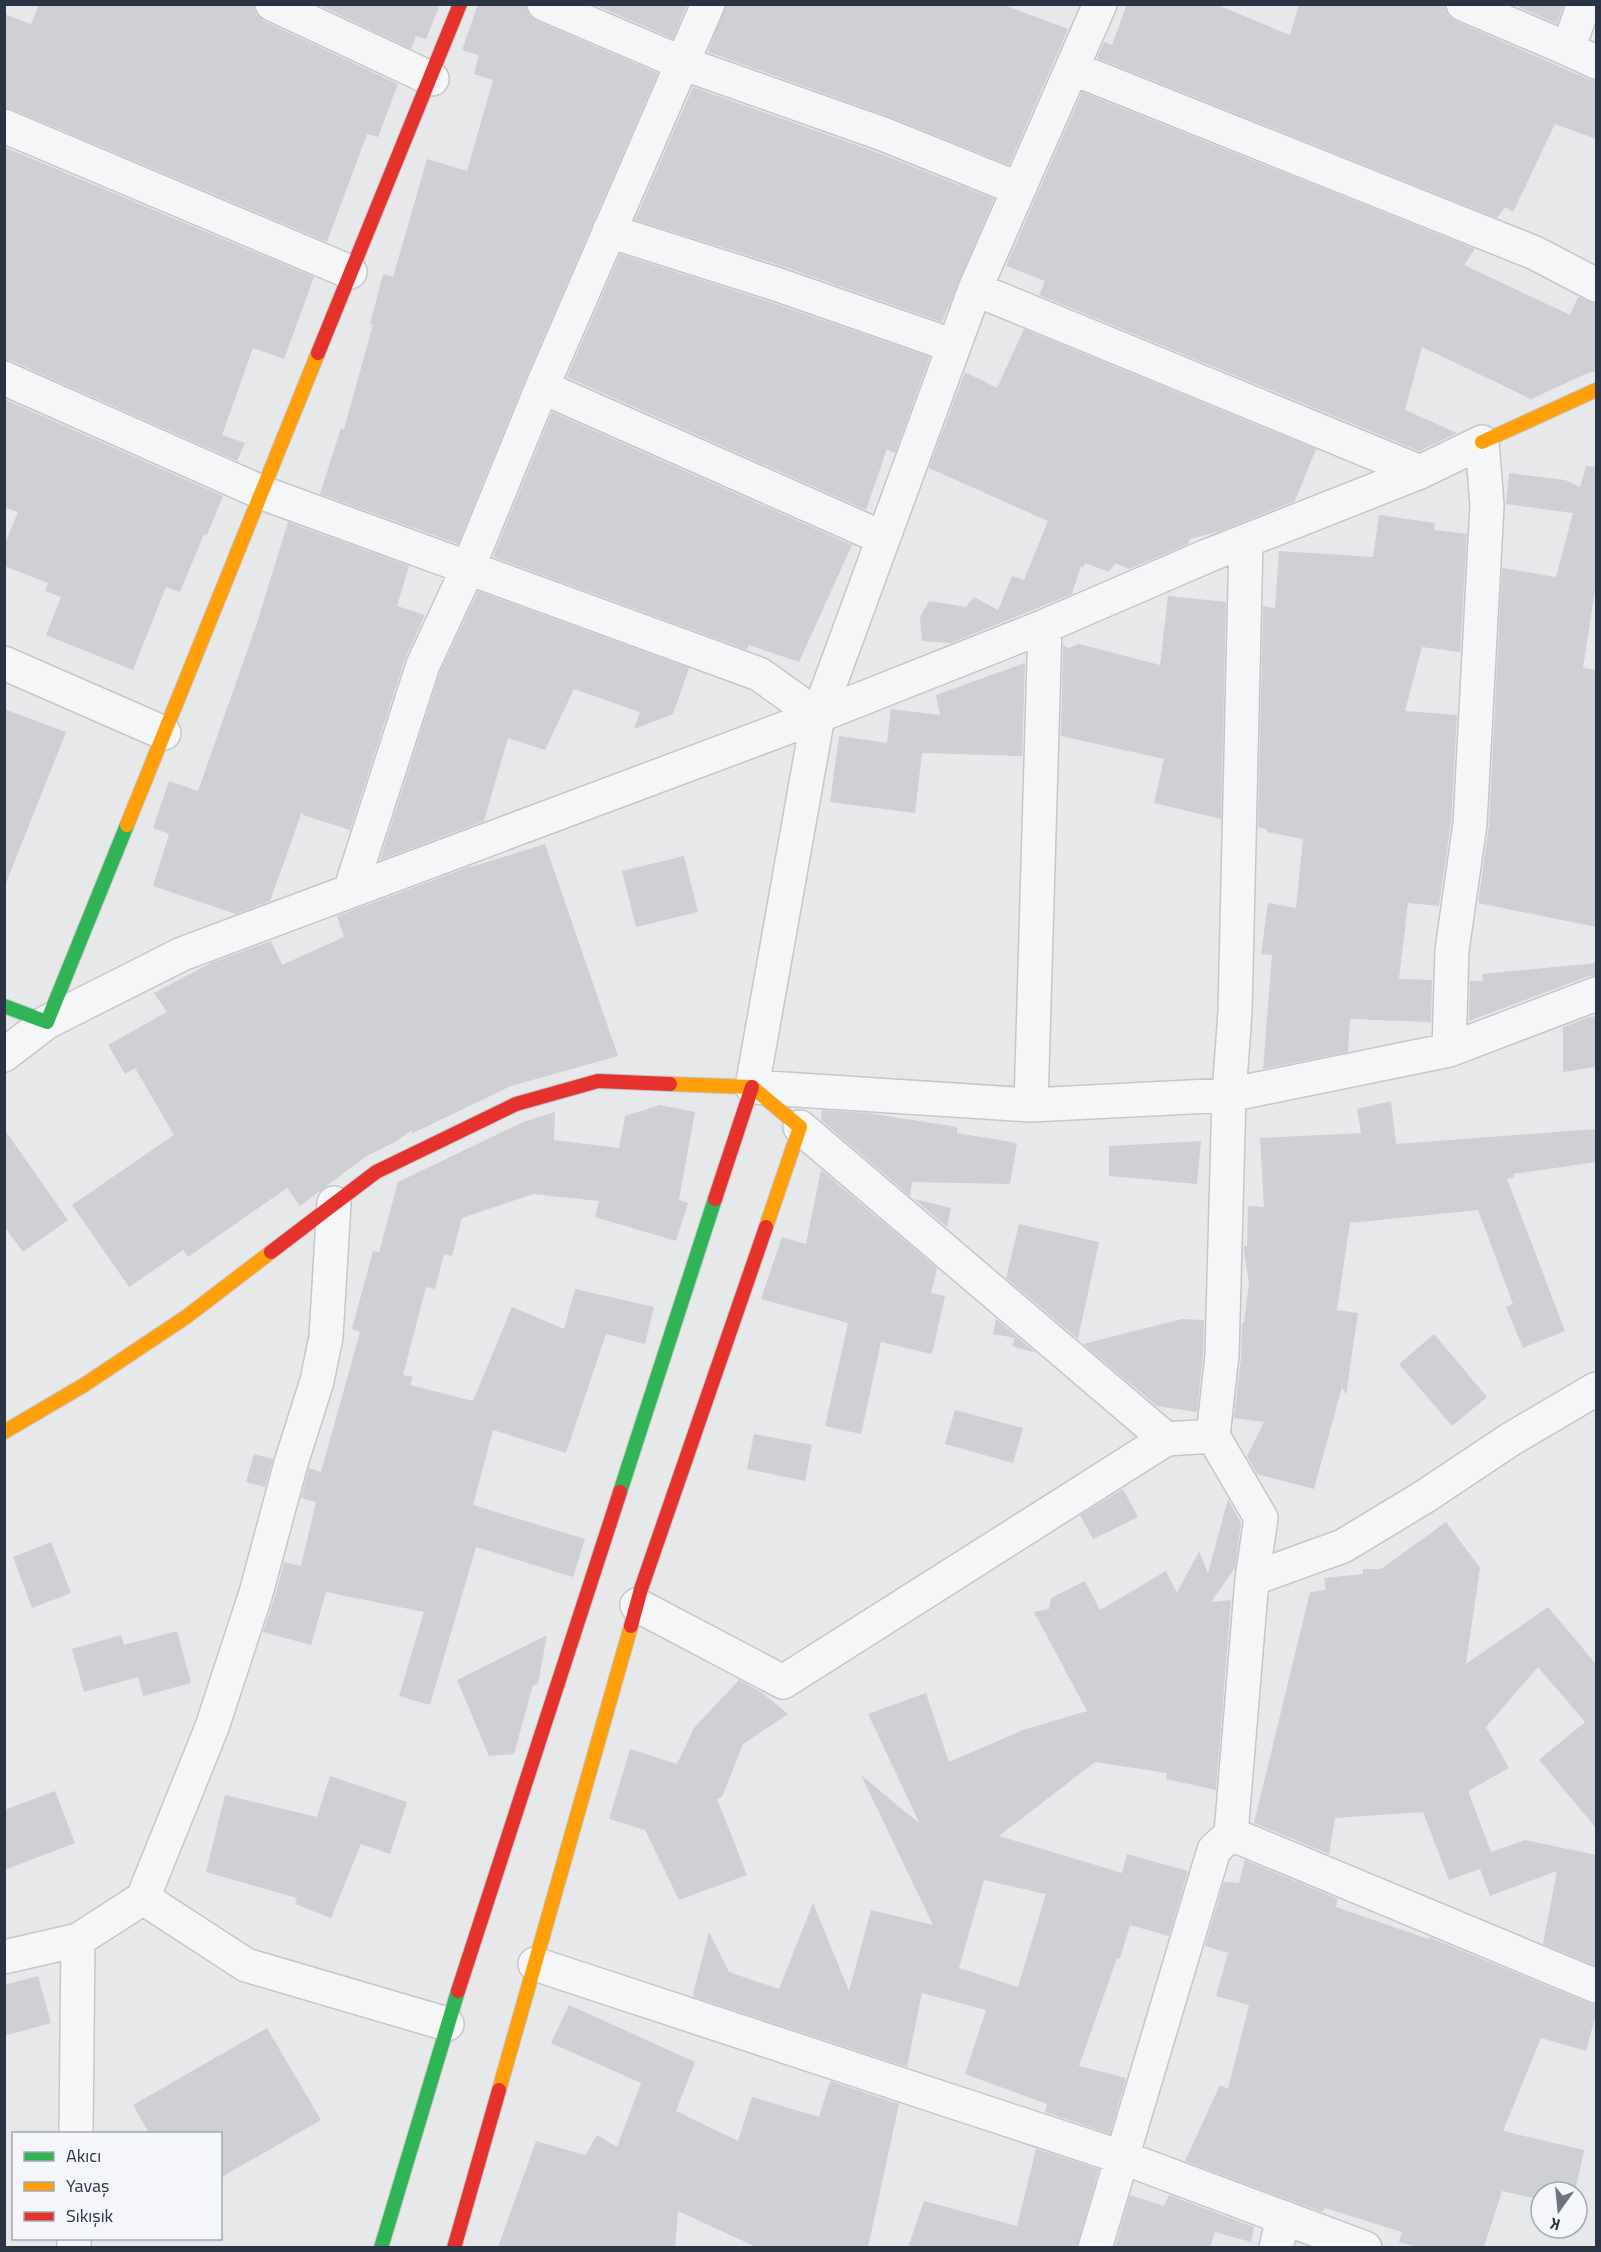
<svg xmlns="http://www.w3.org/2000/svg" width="1601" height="2252" font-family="'Titillium Web',sans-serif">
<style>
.building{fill:#ced0d3;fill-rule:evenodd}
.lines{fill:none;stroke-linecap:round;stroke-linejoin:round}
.street-casing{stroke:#c4c6c8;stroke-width:36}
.fast-casing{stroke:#c4c6c8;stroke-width:16}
.slow-casing{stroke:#c4c6c8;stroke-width:16}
.jam-casing{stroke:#c4c6c8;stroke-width:16}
.street{stroke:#f5f6f7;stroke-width:33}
.fast{stroke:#30b455;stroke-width:14}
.slow{stroke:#ff9f0a;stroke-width:14}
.jam{stroke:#e5322d;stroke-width:14}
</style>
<rect width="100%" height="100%" fill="#e6e8ea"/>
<path class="building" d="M39 4H253L256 14 264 21 398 84 378 137 367 134 327 242 11 109 4 108V14L31 24Z
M317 4H440L426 39 416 36 411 49Z
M478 4H526L529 15 537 21 658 73 525 380 458 544 320 494 341 428 344 429 373 325 370 324 383 274 393 277 427 159 467 171 493 80 474 74 479 55 462 50Z
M593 4H687L673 39Z
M726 4H1001L1068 29 1009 165 890 117 708 52Z
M1127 4H1215L1290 35 1299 4H1445L1448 15 1456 21 1588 79 1596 81V139L1555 124 1513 212 1505 207 1497 218 1097 58 1104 42 1112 45Z
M1512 4H1564L1557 24Z
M693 87 876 152 994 199 942 322 782 266 635 220Z
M1082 92 1475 249 1464 265 1570 315 1578 297 1596 304V371L1588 373 1531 399 1422 347 1405 410 1457 433 1419 451 1039 295 1045 281 1006 266Z
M4 147 314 277 284 359 253 348 222 435 245 443 237 461 12 361 4 360Z
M620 254 770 302 930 357 895 453 887 449 866 510 567 377Z
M1024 329 1316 449 1295 501 1220 531 1190 539 1188 544 1129 569 1115 563 1109 572 1085 563 1083 567 1081 566 1072 594 951 643 922 641 920 617 929 601 966 607 974 597 998 610 1012 576 1024 580 1048 521 929 468 965 372 997 388Z
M4 399 223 496 207 535 204 534 180 592 166 587 133 670 46 635 61 597 45 591 48 583 4 566V546L18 512 4 507Z
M552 412 852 545 799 662 749 645 747 650 493 557Z
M1586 466 1596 467V584L1583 668 1596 670V927L1478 903 1489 825 1502 568 1556 577 1573 513 1506 504 1509 473 1565 480 1580 487Z
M1379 515 1435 523 1434 530 1467 534 1460 652 1422 647 1405 711 1457 715 1451 822 1439 906 1408 903 1399 979 1432 980 1431 1022 1350 1019 1348 1052 1263 1069 1272 955 1261 954 1268 903 1296 908 1303 839 1267 832V829L1258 827 1263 606 1275 608 1279 551 1373 557Z
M288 522 409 566 397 606 425 615 405 659 350 830 303 815 302 812 270 901 236 914 153 886 169 834 153 828 169 781 198 791 257 623Z
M478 591 689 668 673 714 634 729 640 712 574 689 545 750 508 738 484 821 380 860 440 672Z
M1168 596 1226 602 1221 819 1154 803 1164 759 1061 736 1063 645 1068 648 1079 644 1160 665Z
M1025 663 1022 756 922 753 915 813 830 802 839 736 887 743 891 709 940 715 936 695Z
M4 709 66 732 6 883 4 882Z
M545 844 618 1056 511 1086 411 1134 412 1130 395 1142 365 1157 300 1206 287 1188 188 1257 183 1250 129 1287 72 1205 174 1135 135 1068 125 1074 108 1045 167 1012 154 993 211 963 271 941 282 965 344 937 337 916 471 866V867Z
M684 856 698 912 636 927 622 871Z
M1596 963V976H1589L1469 1021 1470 981H1483L1482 974Z
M1596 1016V1067L1563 1072V1027L1587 1018Z
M1391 1101 1396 1144 1596 1129V1162L1513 1174 1514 1177 1507 1179 1565 1331 1523 1348 1506 1307 1513 1304 1478 1210 1350 1223 1337 1310 1358 1313 1346 1395 1342 1387 1314 1489 1257 1474 1247 1456 1264 1422 1234 1418 1241 1357 1242 1323H1244L1249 1283 1244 1251V1246H1247L1248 1206 1264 1207 1260 1138 1361 1133 1357 1109Z
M660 1105 695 1112 679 1200 688 1203 676 1241 595 1217 599 1201 533 1194 462 1218 452 1256 444 1254 435 1289 426 1287 403 1375 413 1377 410 1385 473 1401 512 1307 564 1329 575 1289 654 1307 645 1344 606 1334 566 1453 493 1430 473 1505 585 1539 573 1577 476 1547 430 1705 399 1696 424 1612 326 1592 311 1645 263 1632 276 1593 284 1562 301 1566 316 1502 301 1498 309 1468 321 1472 360 1332 352 1329 373 1251 379 1252 398 1182 523 1122 555 1112 554 1140 619 1148 625 1116Z
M822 1110 868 1113 957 1127V1133L1017 1143 1010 1184 912 1182 910 1196 821 1120Z
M4 1129 68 1220 23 1252 4 1226Z
M1201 1141 1197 1184 1109 1176V1146Z
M821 1170 937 1268 931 1293 945 1296 932 1354 881 1342 861 1434 825 1426 848 1323 761 1299 782 1237 806 1244Z
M914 1199 951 1208 947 1227Z
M1019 1224 1099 1242 1078 1339 1006 1278Z
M996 1319 1036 1353 1012 1346 1015 1338 993 1334Z
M1182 1319 1204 1320 1203 1354 1197 1412 1157 1406 1083 1344Z
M1434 1334 1487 1397 1452 1426 1399 1364Z
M955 1410 1023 1428 1013 1463 945 1444Z
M754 1434 812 1445 805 1481 747 1469Z
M254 1454 273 1459 265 1487 246 1482Z
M1123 1489 1138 1517 1093 1539 1080 1515Z
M1228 1499 1241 1523 1235 1568 1211 1602 1231 1600 1216 1790 1166 1779 1167 1773 1095 1762 999 1836 1122 1873 1127 1854 1188 1871 1169 1936 1130 1925 1120 1959 1117 1958 1079 2066 1126 2078 1110 2134 1045 2112 1047 2104 965 2074 986 2010 922 1993 907 2067 694 1997 693 1994 709 1932 729 1972 779 1989 813 1903 849 1991 871 1910 933 1925 861 1775 920 1824 868 1714 926 1693 949 1762 1023 1730 1087 1711 1034 1612 1049 1609 1051 1598 1085 1581 1100 1610 1166 1571 1177 1593 1199 1551 1208 1573ZM984 1880 1046 1894 1018 1987 959 1968Z
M1446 1522 1480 1568 1466 1664 1548 1607 1596 1664V1828L1539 1760 1585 1722 1538 1667 1486 1727 1509 1768 1468 1791 1491 1852 1525 1840 1596 1855V1966L1543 1944 1557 1871 1490 1896 1480 1869 1449 1880 1423 1812 1335 1818 1329 1854 1254 1823 1310 1592 1326 1590 1324 1578 1363 1574V1569H1381Z
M51 1542 71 1593 32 1608 13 1557Z
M177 1631 191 1683 143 1696 138 1677 84 1692 72 1649 121 1635 124 1645Z
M547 1635 538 1684 533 1685 514 1754 489 1756 457 1680Z
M739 1680 761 1692 788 1714 743 1744 722 1797 717 1799 747 1875 679 1900 645 1830 609 1819 630 1749 677 1764 694 1728Z
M330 1776 407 1802 390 1854 361 1844 331 1918 295 1904 297 1898 206 1872 225 1795 317 1817Z
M55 1791 75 1843 4 1870V1810Z
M1245 1860 1338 1899 1336 1907 1428 1939 1429 1937 1589 2003 1596 2004V2014L1586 2051 1541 2038 1503 2131 1584 2150 1575 2192H1541V2200L1502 2191 1484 2247H1416L1399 2242 1402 2232 1325 2208 1322 2212 1185 2161 1220 2085 1228 2089 1249 2005 1216 1996 1228 1953 1205 1946 1224 1882 1239 1883Z
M38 1976 51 2023 4 2036V1985Z
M569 2005 695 2062 676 2111 738 2141 752 2097 819 2117 830 2081 899 2104 868 2247H756L678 2211 675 2247H498L536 2141 585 2155 597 2135 617 2147 641 2083 551 2043Z
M267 2028 321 2120 220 2178V2133H149L133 2105Z
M1036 2149 1099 2169 1077 2247H908L924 2201 1017 2226Z
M1130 2195 1164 2206 1169 2195 1254 2227 1251 2242 1215 2232 1210 2247H1115Z"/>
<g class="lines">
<g class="street-casing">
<path id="street" d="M272 4 432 79
M544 4 682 63 883 134 1019 189
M1100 4 975 289 818 716 752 1087 1031 1105 1229 1095 1449 1050 1596 994
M1463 4 1568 49
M1584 4 1568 49 1596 62
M1072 68 1535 253 1596 285
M4 126 350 272
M609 231 776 284 954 346
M975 289 1420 472
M4 378 263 493 759 674 818 716
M542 387 883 538
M4 663 164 733
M350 891 423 665 468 568 542 387 708 4
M4 1055 47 1022 182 954 818 716 1045 626 1207 556 1420 472 1482 442 1487 505 1470 824 1452 950 1449 1050
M1031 1105 1045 626
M800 1127 1166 1439
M1252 1579 1343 1546 1424 1497 1511 1439 1596 1389
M637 1605 783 1682 1166 1439 1213 1436
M1231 1834 1596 1986
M143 1898 246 1965 447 2024
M4 1957 78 1940
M535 1964 1124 2158 1365 2248
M76 2134 78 1940 143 1898 212 1727 256 1593 291 1463 317 1381 326 1337 334 1203
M74 2248V2238
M1095 2248 1214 1850 1231 1834 1252 1579 1261 1518 1213 1436 1222 1355 1229 1095 1235 1012 1246 541
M1276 2248 1283 2217"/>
</g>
<g class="fast-casing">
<path id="fast" d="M4 1006 47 1022 127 825
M620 1492 715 1199
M381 2248 458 1991"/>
</g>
<g class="slow-casing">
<path id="slow" d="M1482 442 1596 390
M127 825 318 353
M670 1084 752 1087 800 1127 766 1227
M4 1432 84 1385 186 1317 271 1252
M499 2090 631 1626"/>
</g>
<g class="jam-casing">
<path id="jam" d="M318 353 460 4
M715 1199 752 1087
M271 1252 376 1172 516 1104 598 1081 670 1084
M631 1626 641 1589 766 1227
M458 1991 620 1492
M454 2248 499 2090"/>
</g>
<use href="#street" class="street"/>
<use href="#fast" class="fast"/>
<use href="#slow" class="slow"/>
<use href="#jam" class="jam"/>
</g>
<rect width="1601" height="2252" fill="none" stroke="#2b3445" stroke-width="12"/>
<rect x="12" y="2132" width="210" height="108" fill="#f4f6f9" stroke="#a4a8b1" stroke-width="1.5"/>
<rect x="24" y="2152" width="30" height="9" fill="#30b455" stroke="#a4a8b1" stroke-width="1.5"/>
<text x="66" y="2162" font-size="18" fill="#2b3445">Akıcı</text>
<rect x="24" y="2182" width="30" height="9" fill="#ff9f0a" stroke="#a4a8b1" stroke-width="1.5"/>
<text x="66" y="2192" font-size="18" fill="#2b3445">Yavaş</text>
<rect x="24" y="2212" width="30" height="9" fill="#e5322d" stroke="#a4a8b1" stroke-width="1.5"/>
<text x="66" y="2222" font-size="18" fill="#2b3445">Sıkışık</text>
<g transform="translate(1559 2210) rotate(195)"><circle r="28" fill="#f4f6f9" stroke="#a4a8b1" stroke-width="1.5"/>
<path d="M0-4.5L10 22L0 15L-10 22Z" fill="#6c737f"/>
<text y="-9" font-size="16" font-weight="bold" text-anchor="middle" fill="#2b3445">K</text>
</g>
</svg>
